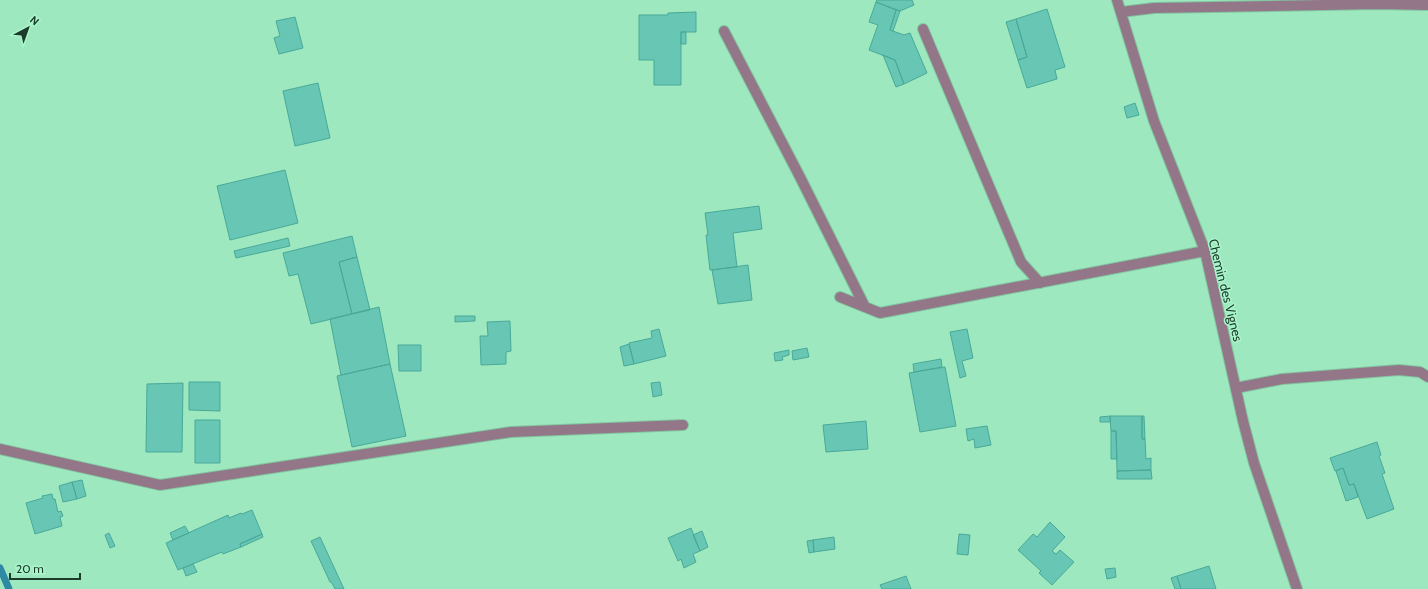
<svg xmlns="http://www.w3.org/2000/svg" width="1428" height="589" font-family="Cabin,sans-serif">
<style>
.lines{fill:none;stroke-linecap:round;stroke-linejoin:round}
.stream{stroke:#2e8aa2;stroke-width:7}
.building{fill:#68c6b4;stroke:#49a998}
.minor-casing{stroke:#83c5a1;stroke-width:12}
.minor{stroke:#937789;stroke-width:10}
.labels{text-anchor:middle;stroke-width:3;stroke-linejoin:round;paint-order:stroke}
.street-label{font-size:13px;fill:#1c3b2b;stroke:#aaf5cb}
</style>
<rect width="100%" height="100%" fill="#9de8be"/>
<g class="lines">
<path class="stream" d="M0 568 9 589"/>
</g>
<path class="building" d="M877 0H912L914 5 900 11 876 2Z
M876 2 896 10 890 30 904 35 910 33 927 73 904 84 895 60 869 50 878 25 869 22Z
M1047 9 1065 67 1055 70 1057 79 1027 88 1018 60 1027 57 1016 19Z
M896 10 900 11 893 31 890 30Z
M696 12V32H681V85H654V60H639V15H668V13Z
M295 17 303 48 279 54 274 38 280 36 276 21Z
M1016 19 1027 57 1018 60 1006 22Z
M681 32H686V44H681Z
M883 55 895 60 904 84 896 87Z
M318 83 330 138 295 146 283 91Z
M1135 103 1139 115 1127 118 1124 107Z
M285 170 298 223 230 240 217 186Z
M759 206 762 229 733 233 737 267 710 270 706 235H708L705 213Z
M352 236 357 257 339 262 352 314 311 324 298 274 289 276 283 253Z
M288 238 290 246 236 258 234 251Z
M357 257 370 310 352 314 339 262Z
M748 265 752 300 718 304 712 270Z
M379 307 390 364 341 375 330 319Z
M455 316H475V321L455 322Z
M510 321 511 351 506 352V364L481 365 480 336H488L487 322Z
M659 329 666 356 634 364 629 343 652 338 651 331Z
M967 329 973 358 962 361 966 376 960 378 950 332Z
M629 344 634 364 624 366 620 347Z
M398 345H421V371H399Z
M807 348 809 357 793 360 792 351Z
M789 350V355L782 357 783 360 775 361 774 353Z
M941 359 942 367 914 372 913 364Z
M390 364 406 436 352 447 337 376Z
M945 367 956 426 920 432 909 373Z
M189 382H220V411L189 410Z
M660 382 662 395 653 397 651 383Z
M183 383 182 452H146L147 384Z
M1110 416H1142V439H1145L1146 459 1151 458V470L1117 471 1116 431H1111Z
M1110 416V422H1100V417Z
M1142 416H1144L1145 439H1142Z
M195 420H220V463H195Z
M866 421 868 449 826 452 823 425Z
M987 426 991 445 975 448 974 439 968 441 966 429Z
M1111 431H1116L1117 459H1111Z
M1377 442 1381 455 1379 456 1385 473 1382 474 1394 509 1367 519 1354 484 1349 485 1343 468 1335 471 1330 458Z
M1343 468 1349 485 1354 484 1358 497 1346 501 1336 471Z
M1151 470 1152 479H1117V471Z
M82 480 86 496 77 499 72 482Z
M72 482 77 499 63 502 59 486Z
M52 494 53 499H55L58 512 61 511 63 516 60 517 62 526 35 534 26 503 43 498 42 496Z
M252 510 262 534 240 544 241 547 223 554 222 552 178 570 166 543 228 515 229 518 241 513 242 514Z
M1050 522 1065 537 1052 551 1056 554 1060 550 1074 562 1052 585 1039 573 1041 571 1018 550 1033 534 1037 537Z
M185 526 189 533 173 540 170 533Z
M691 528 700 551 693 554 696 562 684 568 681 559 678 561 668 538Z
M702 531 708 547 700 551 693 535Z
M109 533 115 546 110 548 105 535Z
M262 534 263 537 241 547 240 544Z
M959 534 970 535 968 555 957 554Z
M320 537 344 589H335L332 583 330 582 311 541Z
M834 537 835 549 814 552 813 540Z
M813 540 814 552 809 553 807 541Z
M193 564 197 572 186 576 183 568Z
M1209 566 1216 589H1181L1177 576Z
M1115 568 1116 577 1107 579 1105 569Z
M906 576 911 589H882L880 585Z
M1177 576 1181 589H1175L1171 578Z"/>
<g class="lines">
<g class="minor-casing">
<path id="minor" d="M1117 0 1154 121 1205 251 1243 421 1254 463 1297 589
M1121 12 1154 8 1378 4 1428 5
M923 29 1021 262 1040 283
M724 31 800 177 865 307
M840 297 880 313 1205 251
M1236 388 1282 379 1399 370 1420 372 1428 377
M0 449 160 485 511 432 683 425"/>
</g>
<use href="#minor" class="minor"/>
</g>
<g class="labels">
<g class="street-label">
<text transform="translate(1226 290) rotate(76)" y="5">Chemin des Vignes</text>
</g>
</g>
<g transform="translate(28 28) rotate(41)" stroke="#aaf5cb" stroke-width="3" paint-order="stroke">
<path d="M0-3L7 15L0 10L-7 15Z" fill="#1c3b2b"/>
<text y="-6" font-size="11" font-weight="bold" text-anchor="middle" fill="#1c3b2b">N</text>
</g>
<path d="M10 573v6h70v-6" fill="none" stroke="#1c3b2b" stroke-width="2"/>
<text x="16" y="573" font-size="12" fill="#1c3b2b" stroke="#aaf5cb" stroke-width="3" paint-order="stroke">20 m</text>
</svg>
